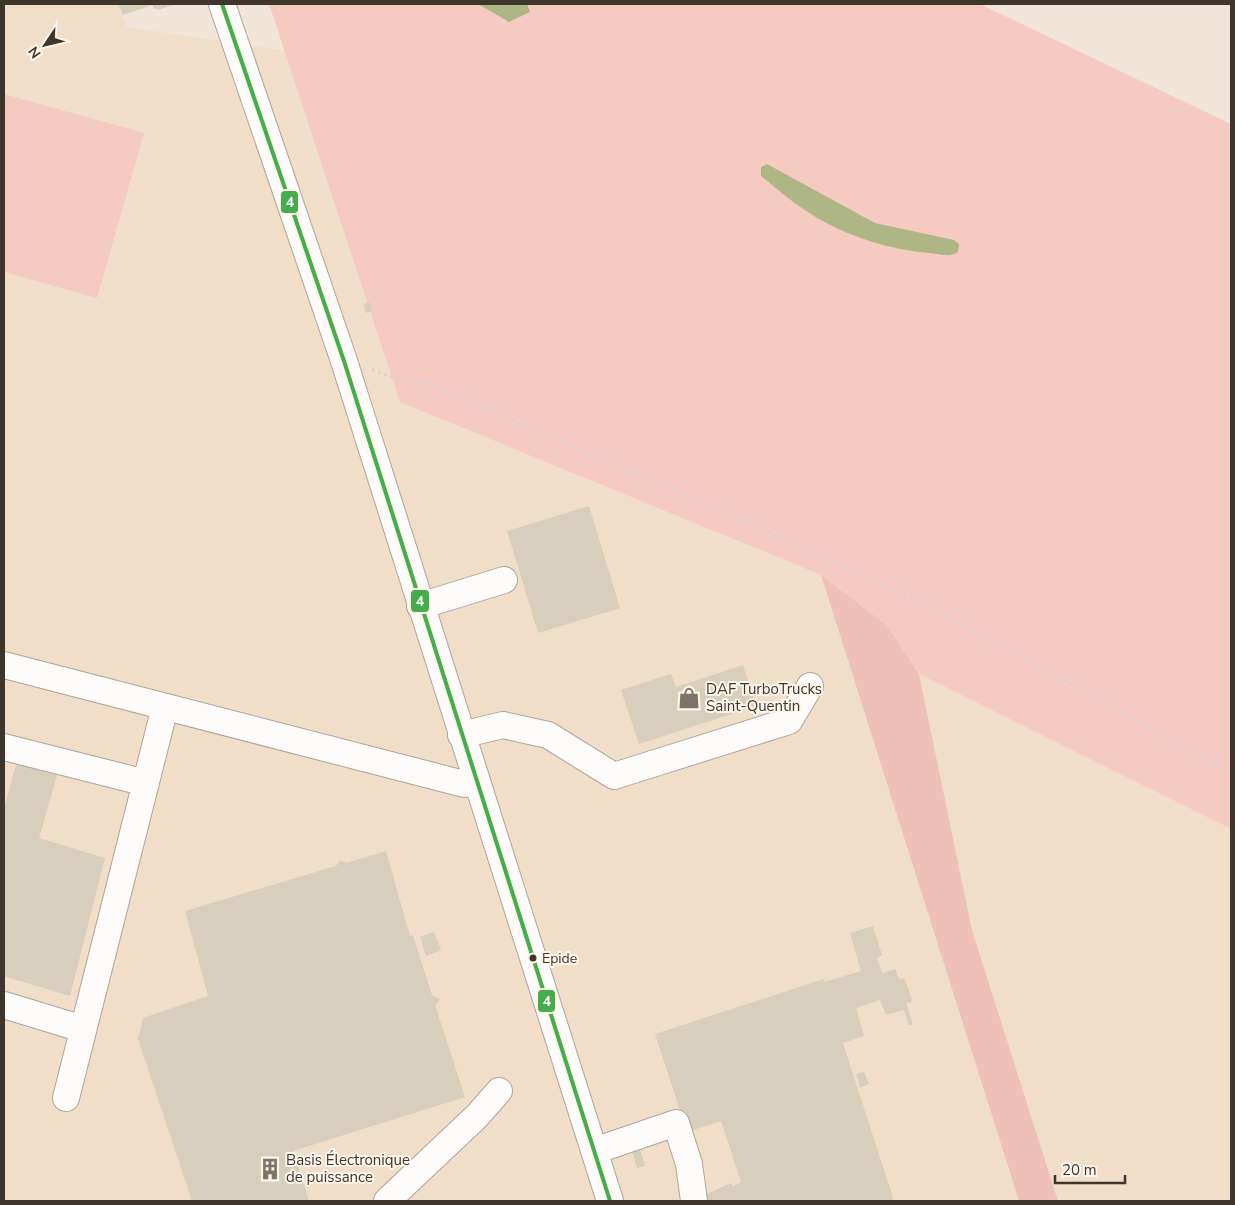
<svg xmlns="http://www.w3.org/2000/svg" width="1235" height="1205" font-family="'Nunito Sans',sans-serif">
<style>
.built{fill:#f1dec8}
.green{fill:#f5cbc1}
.forest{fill:#efc1b6}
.water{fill:#afb685}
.building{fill:#d7cebb}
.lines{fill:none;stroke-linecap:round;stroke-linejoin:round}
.minor-casing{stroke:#ada59b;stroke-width:28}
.path{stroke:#d6d2cf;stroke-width:3;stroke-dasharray:2.5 4;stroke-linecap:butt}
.minor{stroke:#fdfbf9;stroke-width:26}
.bus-1-casing{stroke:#fef6ec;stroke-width:8}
.bus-1{stroke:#45ad4c;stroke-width:4}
.bus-dot{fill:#3e362d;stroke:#fef6ec;stroke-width:2}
.labels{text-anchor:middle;stroke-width:4;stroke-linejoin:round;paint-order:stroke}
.bus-label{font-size:14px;fill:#3e362d;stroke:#fef6ec;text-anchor:start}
.poi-label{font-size:15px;fill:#3e362d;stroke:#fef6ec;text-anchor:start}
.line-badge{stroke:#fef6ec;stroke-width:2}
.badge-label{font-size:14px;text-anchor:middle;font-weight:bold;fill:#fff}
</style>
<rect width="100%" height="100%" fill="#f0e5d8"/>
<path class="built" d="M4 4H118L127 27 286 51 400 402 821 575 1019 1201H4Z
M919 674 1231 829V1201H1058L972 930Z"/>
<path class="green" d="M269 4H980L1231 124V829L919 674 887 625 821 575 400 402Z
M4 94 144 133 97 298 4 272Z"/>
<path class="forest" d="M821 575 887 625 919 674 972 930 1058 1201H1019Z"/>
<path class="water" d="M478 4H527L530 12 509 22Z
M767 164 875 223 954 240 959 244 958 252C951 258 938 254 929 253 892 250 852 238 819 219 798 207 779 191 761 176V167Z"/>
<path class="building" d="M118 4H176L158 10V9H154L152 5 123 15Z
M370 302 372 311 366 313 363 304Z
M589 506 620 608 538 633 507 531Z
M743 665 756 706 639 744 621 690 671 674 676 687Z
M19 754 60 765 39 838 105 858 70 996 4 976V808Z
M386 851 410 936 413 935 432 995 440 999 435 1005 465 1097 293 1151 309 1201H192L138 1039 143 1018 208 996 185 911 336 866 340 860 346 863Z
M873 926 882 955 877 958 882 973 895 969 899 979 904 978 912 999 911 1002 906 1003 913 1025H909L904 1010 886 1015 880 1000 856 1008 864 1036 843 1043 894 1201H705L702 1196 731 1183 733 1186 741 1182 721 1121 687 1132 655 1034 824 979V982L861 971 850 933Z
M434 932 441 950 426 956 420 937Z
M864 1072 869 1084 860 1088 856 1074Z
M640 1149 645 1166 637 1168 632 1151Z"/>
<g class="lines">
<g class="minor-casing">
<path id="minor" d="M222 4 344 361 610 1201
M420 606 504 580
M4 665 464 784 477 782
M461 735 503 725 548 735 614 776 789 721 810 686
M4 747 146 783
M4 1005 83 1029
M66 1098 165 707
M594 1151 676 1123 689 1164 694 1201
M387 1201 477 1116 499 1091"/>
</g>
<path class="path" d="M372 370 398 379 425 382 715 508 926 604 1083 690 1231 774"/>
<use href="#minor" class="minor"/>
<g class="bus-1-casing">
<path id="bus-1" d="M222 4 344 361 610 1201"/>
</g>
<use href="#bus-1" class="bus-1"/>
</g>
<defs>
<g id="shop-bare" transform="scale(1.725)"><path d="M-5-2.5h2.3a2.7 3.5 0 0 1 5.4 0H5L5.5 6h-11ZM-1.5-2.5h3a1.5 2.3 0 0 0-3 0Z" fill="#7c7369" stroke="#fef6ec" stroke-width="2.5" paint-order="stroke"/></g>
<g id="building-bare" transform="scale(1.725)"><path d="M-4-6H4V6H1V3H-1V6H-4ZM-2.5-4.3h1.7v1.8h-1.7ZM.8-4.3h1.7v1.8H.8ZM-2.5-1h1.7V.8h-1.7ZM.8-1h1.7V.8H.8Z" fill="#7c7369" stroke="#fef6ec" stroke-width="2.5" paint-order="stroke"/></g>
</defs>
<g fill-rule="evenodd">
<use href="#shop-bare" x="689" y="698"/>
<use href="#building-bare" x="270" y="1169"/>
</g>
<circle class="bus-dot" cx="533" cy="958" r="4.5"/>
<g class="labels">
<g class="bus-label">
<text x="542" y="963">Epide</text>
</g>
<g class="poi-label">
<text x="706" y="694">DAF TurboTrucks<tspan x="706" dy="17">Saint-Quentin</tspan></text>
<text x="286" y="1165">Basis Électronique<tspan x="286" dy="17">de puissance</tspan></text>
</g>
</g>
<g class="line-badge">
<rect x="280" y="190" width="19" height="24" rx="5" fill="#45ad4c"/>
<rect x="410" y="589" width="20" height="24" rx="5" fill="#45ad4c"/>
<rect x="537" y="989" width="19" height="24" rx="5" fill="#45ad4c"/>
</g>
<g class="badge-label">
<text x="290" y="207">4</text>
<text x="420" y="606">4</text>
<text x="547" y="1006">4</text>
</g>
<rect width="1235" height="1205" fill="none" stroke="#3e362d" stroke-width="10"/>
<g transform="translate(45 45) rotate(235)" stroke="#fef6ec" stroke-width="4" paint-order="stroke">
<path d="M0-4L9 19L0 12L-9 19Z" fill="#3e362d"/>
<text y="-8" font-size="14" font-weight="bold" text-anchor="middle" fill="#3e362d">N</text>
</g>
<path d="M1055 1175v8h70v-8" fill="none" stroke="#3e362d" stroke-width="2.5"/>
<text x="1062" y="1175" font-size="15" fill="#3e362d" stroke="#fef6ec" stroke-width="4" paint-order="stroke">20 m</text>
</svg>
